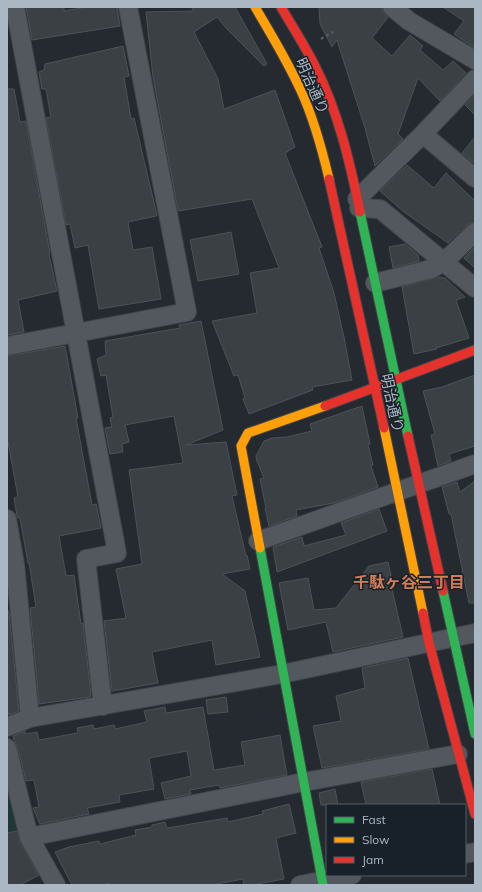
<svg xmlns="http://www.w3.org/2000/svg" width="482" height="892" font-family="Mulish,'Noto Sans JP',sans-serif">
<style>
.green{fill:#213636}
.building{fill:#3b4045;stroke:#4b5258}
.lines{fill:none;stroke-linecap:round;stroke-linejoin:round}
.street-casing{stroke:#404449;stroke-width:20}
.fast-casing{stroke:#404449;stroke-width:11}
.slow-casing{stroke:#404449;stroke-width:11}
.jam-casing{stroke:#404449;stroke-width:11}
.path{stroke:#565d62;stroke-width:2.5;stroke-dasharray:3 3;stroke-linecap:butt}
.street{stroke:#52585e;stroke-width:18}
.fast{stroke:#30b455;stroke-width:9}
.slow{stroke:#ff9f0a;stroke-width:9}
.jam{stroke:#e5322d;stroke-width:9}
.labels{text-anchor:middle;stroke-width:3;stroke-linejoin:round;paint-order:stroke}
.street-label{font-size:15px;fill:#abb7c3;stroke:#18212a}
.neighbourhood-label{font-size:16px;font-weight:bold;fill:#d27d57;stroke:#18212a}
</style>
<rect width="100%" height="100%" fill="#242a30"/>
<path class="green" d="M7 767 22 829 7 833Z"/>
<path class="building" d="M26 7H64V11L87 7H117L120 26 32 40Z
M191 7H235L267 64 264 66 225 27 217 17 194 32 218 79 224 109 275 90 295 147 285 153 322 247 319 248 334 293 344 337 352 380 312 387 313 390 249 414 243 399 245 398 238 375 234 376 212 321 257 313 250 273 279 268 252 199 178 211 153 77 146 12 194 11Z
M319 7H382V11L388 17 372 38 392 56 410 35 423 46 420 50 443 70 453 61 466 73 440 101 418 78 398 134 403 139 375 166 365 128 337 40 332 47 320 24Z
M443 7H475V48L454 34 464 21Z
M123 46 129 76 124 77 131 119 134 118 157 215 156 216 128 222 133 250 152 247 161 299 99 309 88 245 75 248 70 224 66 225 46 118 51 117 46 89H42L39 72 44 70 45 64Z
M7 89H14L20 122 26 121 49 248 50 253 49 254 57 291 18 300 24 332 7 335Z
M475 94V115L465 105Z
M475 137V164L462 153Z
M407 165 434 188 446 173 475 201V222L468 224 448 243 404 212 380 191Z
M231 232 239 274 198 281 190 240Z
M405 244 418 255 419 261 393 268 389 247Z
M475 247V268L464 258Z
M438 277 445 278 465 297 456 300 469 338 436 348 437 349 414 354 402 287Z
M201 321 223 430 186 445 226 442 237 495 232 496 246 556 247 555 250 569 222 574 245 591 260 657 216 665 212 640 152 652 158 683 112 691 104 621 126 618 116 569 142 564 129 470 183 463 174 416 125 425 129 442 122 444 123 452 110 454 105 428 112 427 110 418 113 417 106 375 101 376 97 359 106 355 105 341 180 328 179 325Z
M65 346 78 418H76L82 451 92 505 96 504 101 528 59 536 66 576 74 575 81 624 83 623 91 695 90 697 39 704 30 608 36 607 29 563H28L20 518H18L17 516 14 498 18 497 8 442H7V356Z
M475 375V446L449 454 451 461 438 466 431 435 435 434 423 391 442 387Z
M362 406 370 444 368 445 373 465 371 466 378 487 334 503 296 510 297 516 269 526 265 508H266L260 479 264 478 257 461 256 456 264 441 272 438 287 437 312 431 310 424Z
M475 481V603H469L451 514H449L442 487 457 482 460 492Z
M379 509 387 531 277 572 273 547 302 537 304 546 346 535 341 523Z
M388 562 394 589H392L403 637 333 652 326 622 288 630 279 583 308 578 314 610 336 608 369 566Z
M7 611H9L19 711 9 715V713L7 714Z
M408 658 429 749 322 768 313 726 341 721 336 696 365 688 362 668Z
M226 697 228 712 208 714 206 700Z
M165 707 166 713 203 707 214 770 245 765 241 742 280 735 287 775 220 788 219 785 190 790 191 794 165 799 161 783 191 776 187 751 149 758 154 789 119 795 120 802 87 808 89 814 40 824 33 808 39 807 34 780 26 781 17 745 14 740 13 736 25 731V734L37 732 39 740 78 733 77 728 93 725 94 729 114 725 115 729 147 722 144 711Z
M432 769 440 805H366L361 782Z
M335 789 338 805H321L319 793Z
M289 804 296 833 276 838 284 879 252 885H244L243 879 211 885H110V883L98 885H72L55 852 69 847 99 841 100 844 136 835 135 830 152 827V825L165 822 167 828 227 818 228 822 263 814 262 811Z
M17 831 20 842 39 875 20 885H7V833Z"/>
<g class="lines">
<g class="street-casing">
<path id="street" d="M15 7 117 553 86 559 103 706
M392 7 409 21 475 60
M423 134 475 178
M357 199 423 134 475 79
M359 208 380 209 475 288
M375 283 431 269 444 262 475 232
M7 346 187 312 128 7
M7 519 15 564 30 718
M258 541 475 464
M7 727 30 718 282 674 475 633
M7 748 29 837 56 885
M29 837 304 782 458 754
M465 854 475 852
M300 885 352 875"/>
</g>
<g class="fast-casing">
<path id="fast" d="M360 212 408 436
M260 548 323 885
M443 591 475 734"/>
</g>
<g class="slow-casing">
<path id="slow" d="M255 7C271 34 288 62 301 91 314 119 322 149 329 179
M384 428 423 613
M260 548 241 446 248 433 325 406"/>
</g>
<g class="jam-casing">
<path id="jam" d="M281 7C292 26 305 46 315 66 338 111 350 162 360 212
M329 179 384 428
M325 406 475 350
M408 436 443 591
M423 613 429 643 475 814"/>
</g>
<path class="path" d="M321 39 333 32"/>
<use href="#street" class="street"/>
<use href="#fast" class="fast"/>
<use href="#slow" class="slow"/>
<use href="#jam" class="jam"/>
</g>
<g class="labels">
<g class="street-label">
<text transform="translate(312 86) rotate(66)" y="5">明治通り</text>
<text transform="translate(392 403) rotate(78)" y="5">明治通り</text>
</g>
<g class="neighbourhood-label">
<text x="409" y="588">千駄ヶ谷三丁目</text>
</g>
</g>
<rect width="482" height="892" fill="none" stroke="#abb7c3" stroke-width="16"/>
<rect x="326" y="804" width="140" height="72" fill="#18212a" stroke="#535d67"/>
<rect x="334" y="817" width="20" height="6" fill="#30b455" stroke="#535d67"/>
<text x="362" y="824" font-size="12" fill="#abb7c3">Fast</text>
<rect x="334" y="837" width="20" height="6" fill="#ff9f0a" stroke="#535d67"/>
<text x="362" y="844" font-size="12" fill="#abb7c3">Slow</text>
<rect x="334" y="857" width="20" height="6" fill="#e5322d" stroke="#535d67"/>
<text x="362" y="864" font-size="12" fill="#abb7c3">Jam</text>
</svg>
